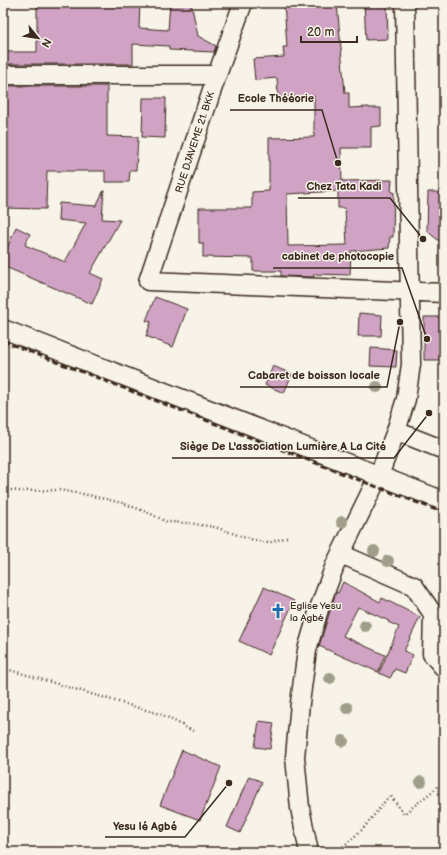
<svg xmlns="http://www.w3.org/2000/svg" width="447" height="855" font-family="'Balsamiq Sans',sans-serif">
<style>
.building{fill:#d0a3c5;stroke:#3b2a1e;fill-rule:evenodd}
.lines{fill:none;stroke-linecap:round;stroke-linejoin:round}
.street-casing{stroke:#3b2a1e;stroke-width:21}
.path{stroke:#3b2a1e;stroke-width:2.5;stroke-dasharray:1 3;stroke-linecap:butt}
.street{stroke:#f7f3e8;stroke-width:18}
.rail{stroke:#3b2a1e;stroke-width:3;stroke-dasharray:6 3;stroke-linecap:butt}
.tree{fill:#a09d8a}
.labels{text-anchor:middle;stroke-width:3;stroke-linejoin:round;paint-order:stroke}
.street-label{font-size:10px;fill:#3b2a1e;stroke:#f7f3e8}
.poi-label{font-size:10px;fill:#3b2a1e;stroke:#f7f3e8;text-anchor:start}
.leader{fill:none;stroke:#3b2a1e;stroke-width:1.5}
.callout-dot{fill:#3b2a1e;stroke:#f7f3e8;stroke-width:1.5}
.callout-label{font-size:11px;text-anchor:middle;font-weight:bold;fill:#3b2a1e;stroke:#f7f3e8;stroke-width:3;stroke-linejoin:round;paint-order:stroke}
</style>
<rect width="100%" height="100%" fill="#f7f3e8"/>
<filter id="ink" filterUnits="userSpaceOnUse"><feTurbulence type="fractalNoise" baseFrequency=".025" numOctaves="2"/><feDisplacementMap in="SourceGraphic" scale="8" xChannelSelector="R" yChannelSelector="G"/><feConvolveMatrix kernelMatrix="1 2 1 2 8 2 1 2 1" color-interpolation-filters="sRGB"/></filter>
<g filter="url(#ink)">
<path class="building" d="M37 3H140L139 28 168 30 170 3H191L198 36 216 46 214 52 169 50V46L133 44V64H3V52H37Z
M284 3H337L345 93H349V108L369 107V108H381V126L371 127V148H341L342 181 392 180 391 192H394L393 237H390L389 248 351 251 350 275 314 274V277L281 276V271H253V258L203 257V243H199V208H252V192L269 191V138L314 137V96L278 97 277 78 255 80 253 59 284 57 283 47H287ZM338 191V208H345L347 245 288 246 287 194Z
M364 3H387L388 39 366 40Z
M3 86H107V136L138 137 136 170H130L129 182H105V171H47L46 209 3 208Z
M143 98H166L165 138 142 137Z
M104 190 102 219 120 220 90 273 103 279 92 304 3 266V258L16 227 30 234 25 245 65 262 86 223 58 220 59 203 96 206Z
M428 192H444V245L427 231Z
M155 297 187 309 173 347 146 336 151 322 146 321Z
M359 313 382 315 381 336H358Z
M424 317H444V360H424Z
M371 348 397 350 396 367 370 366Z
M273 366 292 374 284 393 265 385Z
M343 582 380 602 382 598 420 617 404 651 413 655 405 673 395 669 390 678 379 673 399 627 388 622 389 621 358 607 343 636 385 655 378 672 319 646 336 592 338 593Z
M264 587 294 601 269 655 239 641Z
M259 721 274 723 270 749 255 747Z
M182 750 221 767 200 820 160 805Z
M249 776 262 782 240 833 227 827Z"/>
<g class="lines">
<g class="street-casing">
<path id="street" d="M243 3 217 75 148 281 444 293
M3 75H217
M3 329 444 501
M396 431 444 450
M341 554 414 586 433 614 432 654 444 668
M309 852 300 808 295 757 300 703 307 650 320 606 335 565 379 475 396 431 406 399 411 364 405 3"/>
</g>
<path class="path" d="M3 489 19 491 59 490 88 495 122 503 147 512 167 522 188 523 215 527 246 538 268 543 287 537
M3 668 163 715 193 731
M90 848 91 852
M337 852 363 829 390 795 404 814 444 782"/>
<use href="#street" class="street"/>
<path class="rail" d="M3 341 444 513"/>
</g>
<g class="tree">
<circle cx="377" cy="387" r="6"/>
<circle cx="342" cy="522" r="6"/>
<circle cx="374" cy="551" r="6"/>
<circle cx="388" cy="561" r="6"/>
<circle cx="365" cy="626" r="6"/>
<circle cx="330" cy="678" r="6"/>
<circle cx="347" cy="708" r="6"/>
<circle cx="343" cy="741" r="6"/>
<circle cx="421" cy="782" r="6"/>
</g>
</g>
<defs>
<g id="church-bare" transform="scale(1.2)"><path d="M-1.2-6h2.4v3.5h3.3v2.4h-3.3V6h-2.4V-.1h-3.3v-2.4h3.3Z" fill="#1f6fb2" stroke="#f7f3e8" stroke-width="2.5" paint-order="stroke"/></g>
</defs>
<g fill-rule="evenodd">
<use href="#church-bare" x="278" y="611"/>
</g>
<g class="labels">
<g class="street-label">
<text transform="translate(194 142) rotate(-72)" y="4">RUE DJAVEME 21. BKK</text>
</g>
<g class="poi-label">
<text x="290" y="609">Eglise Yesu<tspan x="290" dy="12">la Agbé</tspan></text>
</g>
</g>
<path class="leader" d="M338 163L322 110H230M423 239L390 198H298M427 339L402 268H273M400 322L387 387H240M429 413L394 458H172M229 783L185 837H105"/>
<g class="callout-dot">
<circle cx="338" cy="163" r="4"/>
<circle cx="423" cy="239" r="4"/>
<circle cx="427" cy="339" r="4"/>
<circle cx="400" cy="322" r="4"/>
<circle cx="429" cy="413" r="4"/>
<circle cx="229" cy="783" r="4"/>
</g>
<g class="callout-label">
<text x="276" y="102">Ecole Thééorie</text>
<text x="344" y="190">Chez Tata Kadi</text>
<text x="338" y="260">cabinet de photocopie</text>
<text x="314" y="379">Cabaret de boisson locale</text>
<text x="283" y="450">Siège De L'association Lumière A La Cité</text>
<text x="145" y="830">Yesu lé Agbé</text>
</g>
<rect width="447" height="855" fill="none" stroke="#f7f3e8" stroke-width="16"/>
<rect x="8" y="8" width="431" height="839" fill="none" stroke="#3b2a1e" stroke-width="1.5" filter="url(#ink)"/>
<g transform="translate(38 38) rotate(120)" stroke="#f7f3e8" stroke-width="3" paint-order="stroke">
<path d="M0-3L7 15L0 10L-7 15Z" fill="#3b2a1e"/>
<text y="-6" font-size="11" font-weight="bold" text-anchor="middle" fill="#3b2a1e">N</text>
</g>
<path d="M301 36v6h56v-6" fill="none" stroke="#3b2a1e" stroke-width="2"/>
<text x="307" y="36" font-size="12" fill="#3b2a1e" stroke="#f7f3e8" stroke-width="3" paint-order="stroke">20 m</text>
</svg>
